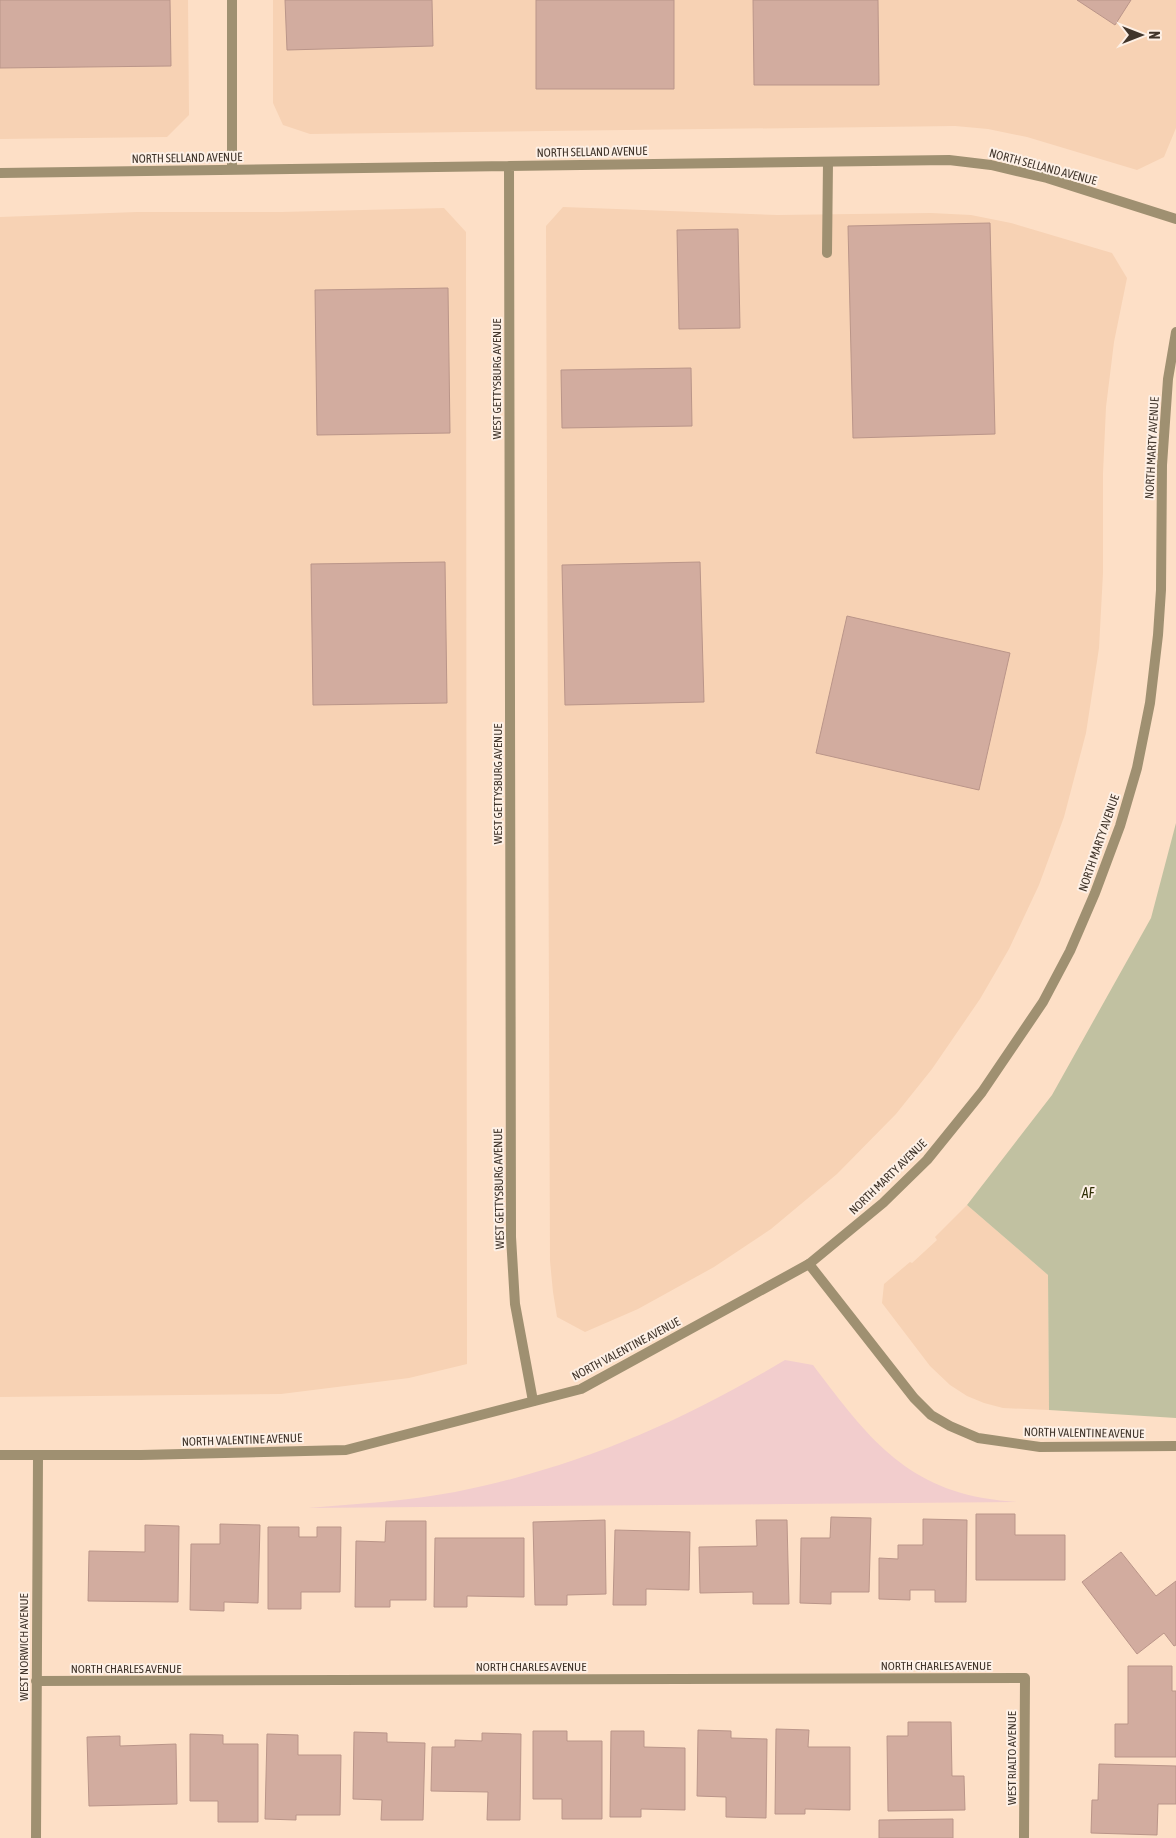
<svg xmlns="http://www.w3.org/2000/svg" width="1176" height="1838" font-family="'Asap Condensed',sans-serif">
<style>
.built{fill:#f7d2b4}
.green{fill:#f2cdcd}
.water{fill:#c1c1a1}
.building{fill:#d2ac9f;stroke:#ba9589}
.lines{fill:none;stroke-linecap:round;stroke-linejoin:round}
.service{stroke:#9f9071;stroke-width:10}
.minor{stroke:#9f9071;stroke-width:10}
.tertiary{stroke:#9f9071;stroke-width:10}
.labels{text-anchor:middle;stroke-width:4;stroke-linejoin:round;paint-order:stroke}
.street-label{font-size:12px;fill:#41352b;stroke:#fdf0e6}
.water-label{font-size:14px;font-style:italic;fill:#302e05;stroke:#fdf0e6}
</style>
<rect width="100%" height="100%" fill="#fddfc6"/>
<path class="built" d="M0 0H188L189 115 167 137 0 139Z
M273 0H1176V128L1164 157 1137 170 1027 137 988 129 955 126 310 134 283 125 273 103Z
M563 207 777 215 931 213 971 215 1011 223 1112 253 1127 278 1114 342 1106 407 1103 473V573L1099 648 1086 733 1064 817 1039 885 1009 949 980 999 932 1069 896 1114 837 1174 771 1229 714 1267 638 1309 585 1332 557 1317 553 1292 550 1261 546 226Z
M444 208 466 232 467 1364 409 1378 281 1394 0 1397V217L137 212H281Z
M967 1205 1048 1275 1049 1410 1003 1408 984 1403 967 1396 950 1385 930 1366 882 1303 884 1284 910 1262 912 1263 937 1240 935 1237Z"/>
<path class="green" d="M785 1360 813 1365C861 1428 899 1483 983 1498 994 1500 1006 1501 1017 1502L308 1508C357 1504 407 1501 455 1492 576 1468 680 1423 785 1360Z"/>
<path class="water" d="M1176 823V1418L1049 1410 1048 1275 967 1205 1052 1095 1151 918Z"/>
<path class="building" d="M0 0H170L171 66 0 68Z
M285 0H432L433 46 287 50Z
M536 0H674V89H536Z
M753 0H878L879 85H754Z
M1077 0H1131L1115 25Z
M990 223 995 434 853 438 848 226Z
M738 229 740 328 679 329 677 230Z
M448 288 450 433 317 435 315 290Z
M691 368 692 426 562 428 561 370Z
M445 562 447 703 313 705 311 564Z
M700 562 704 702 565 705 562 565Z
M847 616 1010 653 979 790 816 753Z
M976 1514H1015V1535H1065V1580H976Z
M831 1517 871 1518 869 1592H831V1604L800 1603 801 1538H830Z
M923 1519 967 1520 966 1602H935V1590H910V1600L879 1599V1558L898 1559V1545H923Z
M605 1520 606 1594 567 1595V1605H535L533 1522Z
M756 1520H787L789 1604H753V1592L700 1593 699 1547 757 1546Z
M386 1521H426V1600H390V1607H355L356 1541 385 1542Z
M220 1524 260 1525 258 1603 224 1602V1611L190 1610 191 1544H220Z
M145 1525 179 1526 178 1602 88 1601 89 1551 145 1552Z
M268 1527H299V1537H317V1527H341L340 1592H301V1609H268Z
M615 1530 690 1532 689 1590 646 1589V1605H613Z
M435 1538H524V1597L467 1596V1607H434Z
M1121 1552 1156 1596 1176 1581V1645L1174 1646 1164 1633 1137 1654 1082 1582Z
M1128 1666H1172V1691H1176V1757H1115V1724H1128Z
M908 1722H951L952 1776H964L965 1810 888 1811 887 1736H908Z
M776 1729 809 1730 808 1747H850V1810L805 1809V1814H775Z
M698 1730 731 1731V1738L767 1739 766 1818 726 1817V1797L697 1796Z
M533 1731H567V1741H602V1819H562V1799H533Z
M611 1731H644V1747L685 1748V1810L641 1809V1817H610Z
M354 1732 387 1733V1742L425 1743 423 1820H381L382 1800 353 1799Z
M482 1733 521 1734 520 1820H487L488 1792 431 1791 432 1747H455V1740L482 1741Z
M190 1734 223 1735V1744H258V1822H218V1801H190Z
M267 1734 298 1735V1755H341L340 1815H296V1820L265 1819Z
M120 1736V1746L176 1744 177 1804 89 1806 87 1737Z
M1099 1764 1176 1766V1804H1158L1157 1835 1091 1833 1092 1800H1098Z
M953 1819V1838H879V1820Z"/>
<g class="lines">
<path class="service" d="M827 253 828 162"/>
<path class="minor" d="M232 0V170
M509 166 511 1237 515 1304 533 1401
M0 173 949 160 991 165 1047 178 1176 219
M809 1264 914 1398 931 1415 950 1426 978 1438 1040 1447 1176 1446
M36 1681 1025 1678 1024 1838
M36 1838 38 1456"/>
<path class="tertiary" d="M0 1455H141L346 1450 581 1389 809 1264 883 1203 927 1160 982 1092 1043 1002 1070 951 1095 893 1120 826 1137 768 1150 703 1158 635 1161 590 1162 465 1168 379 1176 332"/>
</g>
<g class="labels">
<g class="street-label">
<text transform="translate(592 152) rotate(-1)" y="4">NORTH SELLAND AVENUE</text>
<text transform="translate(187 158) rotate(-1)" y="4">NORTH SELLAND AVENUE</text>
<text transform="translate(1043 167) rotate(15)" y="4">NORTH SELLAND AVENUE</text>
<text transform="translate(497 379) rotate(-90)" y="4">WEST GETTYSBURG AVENUE</text>
<text transform="translate(1152 448) rotate(-87)" y="4">NORTH MARTY AVENUE</text>
<text transform="translate(498 784) rotate(-90)" y="4">WEST GETTYSBURG AVENUE</text>
<text transform="translate(1099 843) rotate(-71)" y="4">NORTH MARTY AVENUE</text>
<text transform="translate(888 1177) rotate(-44)" y="4">NORTH MARTY AVENUE</text>
<text transform="translate(499 1189) rotate(-91)" y="4">WEST GETTYSBURG AVENUE</text>
<text transform="translate(626 1349) rotate(-28)" y="4">NORTH VALENTINE AVENUE</text>
<text transform="translate(1084 1433) rotate(1)" y="4">NORTH VALENTINE AVENUE</text>
<text transform="translate(242 1440) rotate(-2)" y="4">NORTH VALENTINE AVENUE</text>
<text transform="translate(24 1647) rotate(-90)" y="4">WEST NORWICH AVENUE</text>
<text x="936" y="1670">NORTH CHARLES AVENUE</text>
<text x="531" y="1671">NORTH CHARLES AVENUE</text>
<text x="126" y="1673">NORTH CHARLES AVENUE</text>
<text transform="translate(1012 1758) rotate(-90)" y="4">WEST RIALTO AVENUE</text>
</g>
<g class="water-label">
<text x="1088" y="1198">AF</text>
</g>
</g>
<g transform="translate(1141 35) rotate(90)" stroke="#fdf0e6" stroke-width="4" paint-order="stroke">
<path d="M0-4L9 19L0 12L-9 19Z" fill="#41352b"/>
<text y="-8" font-size="14" font-weight="bold" text-anchor="middle" fill="#41352b">N</text>
</g>
</svg>
